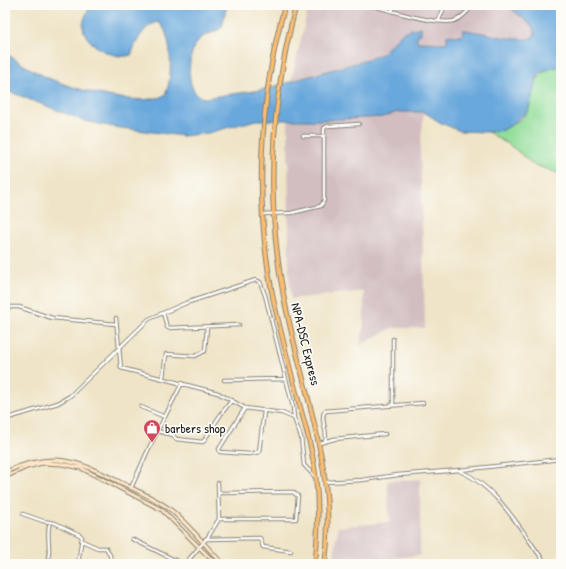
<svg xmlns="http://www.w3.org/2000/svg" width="566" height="569" font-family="'Patrick Hand',sans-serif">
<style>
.industrial{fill:#d2bec1}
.green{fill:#91dd9a;stroke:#567c5b}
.water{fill:#69a8dc;stroke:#42627c}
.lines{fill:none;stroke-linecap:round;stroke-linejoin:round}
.minor-casing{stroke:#868072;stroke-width:4.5}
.secondary-casing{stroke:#868072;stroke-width:5}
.primary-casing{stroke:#868072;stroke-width:5.5}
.minor{stroke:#fff;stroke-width:2.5}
.secondary{stroke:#fee5c5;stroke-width:3}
.primary{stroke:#fcbd6f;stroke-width:3.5}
.labels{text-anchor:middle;stroke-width:3.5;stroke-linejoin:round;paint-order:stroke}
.street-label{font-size:13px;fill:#1c1c1c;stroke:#fdfcf7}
.poi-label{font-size:13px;fill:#1c1c1c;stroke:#fdfcf7;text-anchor:start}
</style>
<rect width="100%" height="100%" fill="#fdfcf7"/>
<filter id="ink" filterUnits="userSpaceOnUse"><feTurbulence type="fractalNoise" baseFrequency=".025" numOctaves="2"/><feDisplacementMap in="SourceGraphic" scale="8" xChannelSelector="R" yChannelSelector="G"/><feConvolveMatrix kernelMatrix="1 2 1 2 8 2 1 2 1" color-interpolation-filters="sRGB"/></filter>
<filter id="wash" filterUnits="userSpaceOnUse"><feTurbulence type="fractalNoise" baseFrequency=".012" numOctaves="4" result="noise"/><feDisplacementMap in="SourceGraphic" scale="16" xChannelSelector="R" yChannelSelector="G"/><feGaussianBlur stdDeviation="0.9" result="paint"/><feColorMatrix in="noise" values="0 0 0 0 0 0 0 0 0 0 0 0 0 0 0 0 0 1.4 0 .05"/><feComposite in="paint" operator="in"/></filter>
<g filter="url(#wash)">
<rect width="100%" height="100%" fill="#efe4c7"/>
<path class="industrial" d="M309 5H507L532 26 535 33 533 37 527 40 490 35 473 30H463V36L448 35 447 43 416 42 417 34 421 27 382 54 291 82Z
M398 112H424L420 148 425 328H391L360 346 364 327V291L291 299 289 275 288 121 383 117Z
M420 479V555L388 559 386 564H333L338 527 390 522 387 481Z"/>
<path class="green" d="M561 66V174L532 164 514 148 488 132C501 130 521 124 528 111 530 108 530 102 531 99 536 79 539 69 561 66Z"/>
<path class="water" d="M91 5H227L222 27C216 33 205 33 198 41 187 53 184 94 204 98L261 90 356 63 382 54 403 32 421 27V34H417V42L447 43V35L462 36 463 30C478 30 522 45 533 37L535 33 532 26 507 5H561V66L546 70 539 74 535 85 528 111 510 126 503 130 488 132 460 131 441 123 424 112H398L383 117 326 120H256L208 133 183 136 114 127 85 121 5 90V53C17 60 29 69 42 75 67 88 140 109 165 95 173 81 173 30 158 22 143 26 136 42 131 55 115 61 83 44 83 26 83 19 88 11 91 5Z"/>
</g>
<g filter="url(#ink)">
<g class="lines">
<g class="minor-casing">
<path id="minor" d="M369 5C390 10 434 25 454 21 461 19 469 10 473 5
M392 11 394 5
M439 20 445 5
M303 136H324
M264 214 291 213 321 206 324 200V128L328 126 359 124
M5 307H19L52 318 116 324
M163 313 167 327 168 328 239 325
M116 318 121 368 218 393 245 408 282 413 294 418 301 437 304 465 316 478
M163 377 166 354 195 356 205 351 207 327
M224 380 286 379
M393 405V339
M141 407 165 417
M245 408 219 449 220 452 249 454 259 452 264 411
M5 419 58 403 70 396 149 319 186 303 256 280 260 282 265 295 293 407 294 418
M157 431 173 435 176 439 203 442 221 414 232 400
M325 441C329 431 319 420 325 411L423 403
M320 443 334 439 385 434
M460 471C498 487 522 532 546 564
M326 482 362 480 398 475 460 470 561 459
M131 488 149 448 182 383
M219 493 293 492 298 496 296 519H219
M23 514 43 521 55 523 80 535 82 537 78 564
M132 539 183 564
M205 539 260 538 263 547 291 551
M82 541 98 548H106L110 555 111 564
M46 564C53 551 45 535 50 522
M185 564 208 537 219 519 218 483"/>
</g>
<g class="secondary-casing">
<path id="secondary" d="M5 472C58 449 79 462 128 486 143 494 159 500 172 511 191 527 206 547 223 564
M5 477 27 467 42 463 62 464 81 468 162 510 216 564"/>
</g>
<g class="primary-casing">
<path id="primary" d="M285 5C259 99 254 202 273 298 280 329 288 361 296 392 304 421 313 450 316 480 319 508 318 536 315 564
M296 5C271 101 265 199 284 298 301 387 338 471 325 564"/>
</g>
<use href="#minor" class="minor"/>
<use href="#secondary" class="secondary"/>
<use href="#primary" class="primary"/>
</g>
</g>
<defs>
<g id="shop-pin" transform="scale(0.9)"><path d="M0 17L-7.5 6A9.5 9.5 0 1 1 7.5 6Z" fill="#d1495b" stroke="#fdfcf7"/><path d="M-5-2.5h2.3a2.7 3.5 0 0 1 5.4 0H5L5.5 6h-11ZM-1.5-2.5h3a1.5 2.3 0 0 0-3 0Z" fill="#fff"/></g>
</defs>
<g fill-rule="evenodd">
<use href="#shop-pin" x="152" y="428"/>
</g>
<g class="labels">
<g class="street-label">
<text transform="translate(306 344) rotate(76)" y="5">NPA-DSC Express</text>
</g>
<g class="poi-label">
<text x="165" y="433">barbers shop</text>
</g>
</g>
<rect width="566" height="569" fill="none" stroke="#fdfcf7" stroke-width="20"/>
</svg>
